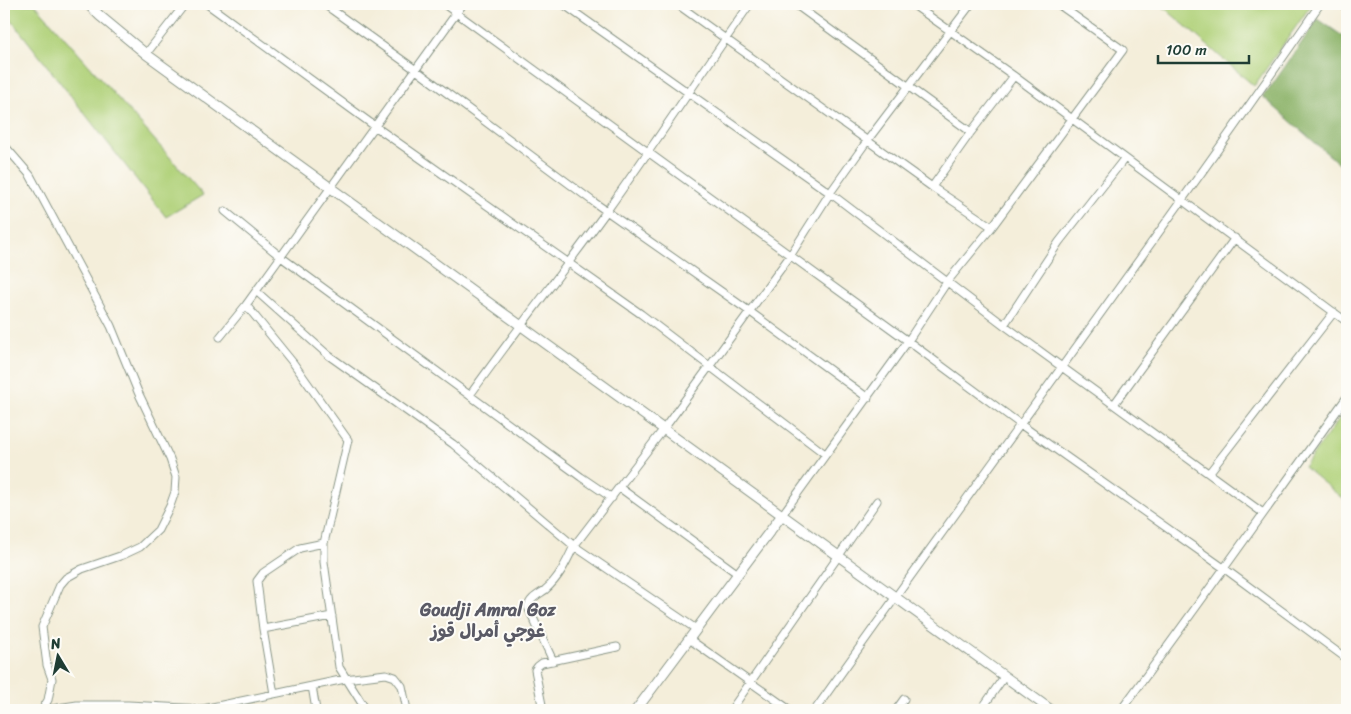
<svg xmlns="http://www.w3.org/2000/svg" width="1351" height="714" font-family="Sriracha,'Playpen Sans Arabic',sans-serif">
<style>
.green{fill:#b0d179;stroke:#688756}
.forest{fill:#8cb369;stroke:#56784e}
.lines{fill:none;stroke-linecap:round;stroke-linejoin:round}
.minor-casing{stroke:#8a9687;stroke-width:9}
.tertiary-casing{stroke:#8a9687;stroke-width:11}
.trunk-casing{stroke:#8a9687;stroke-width:14}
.minor{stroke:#fff;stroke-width:7}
.tertiary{stroke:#fff;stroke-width:9}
.trunk{stroke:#fff;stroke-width:11}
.labels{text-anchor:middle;stroke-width:4;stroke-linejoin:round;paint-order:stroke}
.neighbourhood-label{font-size:18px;font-weight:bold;fill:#5a5a65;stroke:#fdfcf7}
</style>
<rect width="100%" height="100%" fill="#fdfcf7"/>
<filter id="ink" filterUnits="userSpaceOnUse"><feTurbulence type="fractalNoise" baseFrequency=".02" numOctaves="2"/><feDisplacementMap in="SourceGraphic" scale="10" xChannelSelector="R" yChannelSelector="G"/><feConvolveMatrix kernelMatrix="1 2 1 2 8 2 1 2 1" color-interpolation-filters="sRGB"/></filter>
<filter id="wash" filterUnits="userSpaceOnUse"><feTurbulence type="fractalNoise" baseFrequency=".0096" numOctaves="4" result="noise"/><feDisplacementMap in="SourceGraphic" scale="20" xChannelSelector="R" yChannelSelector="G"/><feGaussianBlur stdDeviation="1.12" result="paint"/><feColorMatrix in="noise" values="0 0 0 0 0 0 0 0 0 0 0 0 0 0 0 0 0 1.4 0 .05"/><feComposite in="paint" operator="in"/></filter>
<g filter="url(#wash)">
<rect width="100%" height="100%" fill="#f4eeda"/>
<path class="green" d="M4 4H35L203 195 166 217 4 11Z
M1160 4H1312L1254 86Z
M1347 408V502L1304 467Z"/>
<path class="forest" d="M1318 19 1347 39V171L1262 96 1268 91Z"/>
</g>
<g filter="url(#ink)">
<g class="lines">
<g class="minor-casing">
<path id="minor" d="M207 4 376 127 641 314 825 454
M324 4 416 70 595 203 749 311 868 398
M444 4 908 341 1020 424 1225 569 1347 659
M563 4 830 193 1004 325 1263 513
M677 4 932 187 992 227
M795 4 971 132
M912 4 1014 76 1347 322
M146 54 185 4
M4 145 30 175 111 326 138 392 170 459 176 477 175 492 170 506 158 530 140 547 123 555 82 569 66 578 60 585 42 627 47 665 52 679 48 700 42 710
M932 187 971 132 1014 76
M225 211 281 257 581 477 612 498
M256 291 328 355 453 444 574 546 696 629
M246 305 294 364 348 440 324 543V562L339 667 366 710
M1004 325 1059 242 1124 159
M220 337 246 305 463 4
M470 395C514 333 561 274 606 212 655 144 701 73 750 4
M1115 403 1235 238
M1209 473 1334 312
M620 488 738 574
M782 515 908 341 947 282 992 227 1123 50 1058 4
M263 629 257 581 263 573 300 548 324 543
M689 639 790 710
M553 661 528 607C530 598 538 595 545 590 559 578 566 563 574 546L663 430 790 256 830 193 867 141 971 4
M312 686 316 710
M274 694 263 629 332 616
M45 710 77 705H128L203 709 345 679 386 674 395 677 402 686 407 710
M543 710 535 670 538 666 542 663 617 647
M731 710 877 501
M815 710C982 474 1156 242 1320 4
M896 710 904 699
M981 710 1004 677
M1121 710C1198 606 1272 501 1347 397"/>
</g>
<g class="tertiary-casing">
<path id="tertiary" d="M88 4 100 16 146 54 1051 710
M636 710 782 515"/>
</g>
<g class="trunk-casing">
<path id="trunk" d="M1345 4 1347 5"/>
</g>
<use href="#minor" class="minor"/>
<use href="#tertiary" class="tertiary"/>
<use href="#trunk" class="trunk"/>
</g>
</g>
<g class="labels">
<g class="neighbourhood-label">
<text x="488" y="616">Goudji Amral Goz<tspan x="488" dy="21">غوجي أمرال قوز</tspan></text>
</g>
</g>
<rect width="1351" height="714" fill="none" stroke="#fdfcf7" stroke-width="20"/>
<g transform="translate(58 656) rotate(350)" stroke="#fdfcf7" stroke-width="4" paint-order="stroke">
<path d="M0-4L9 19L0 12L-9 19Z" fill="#1f3d34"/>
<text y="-8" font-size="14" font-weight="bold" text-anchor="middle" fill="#1f3d34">N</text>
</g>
<path d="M1158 55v8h91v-8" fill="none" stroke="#1f3d34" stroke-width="2.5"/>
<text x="1166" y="55" font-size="15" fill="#1f3d34" stroke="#fdfcf7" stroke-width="4" paint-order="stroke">100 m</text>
</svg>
